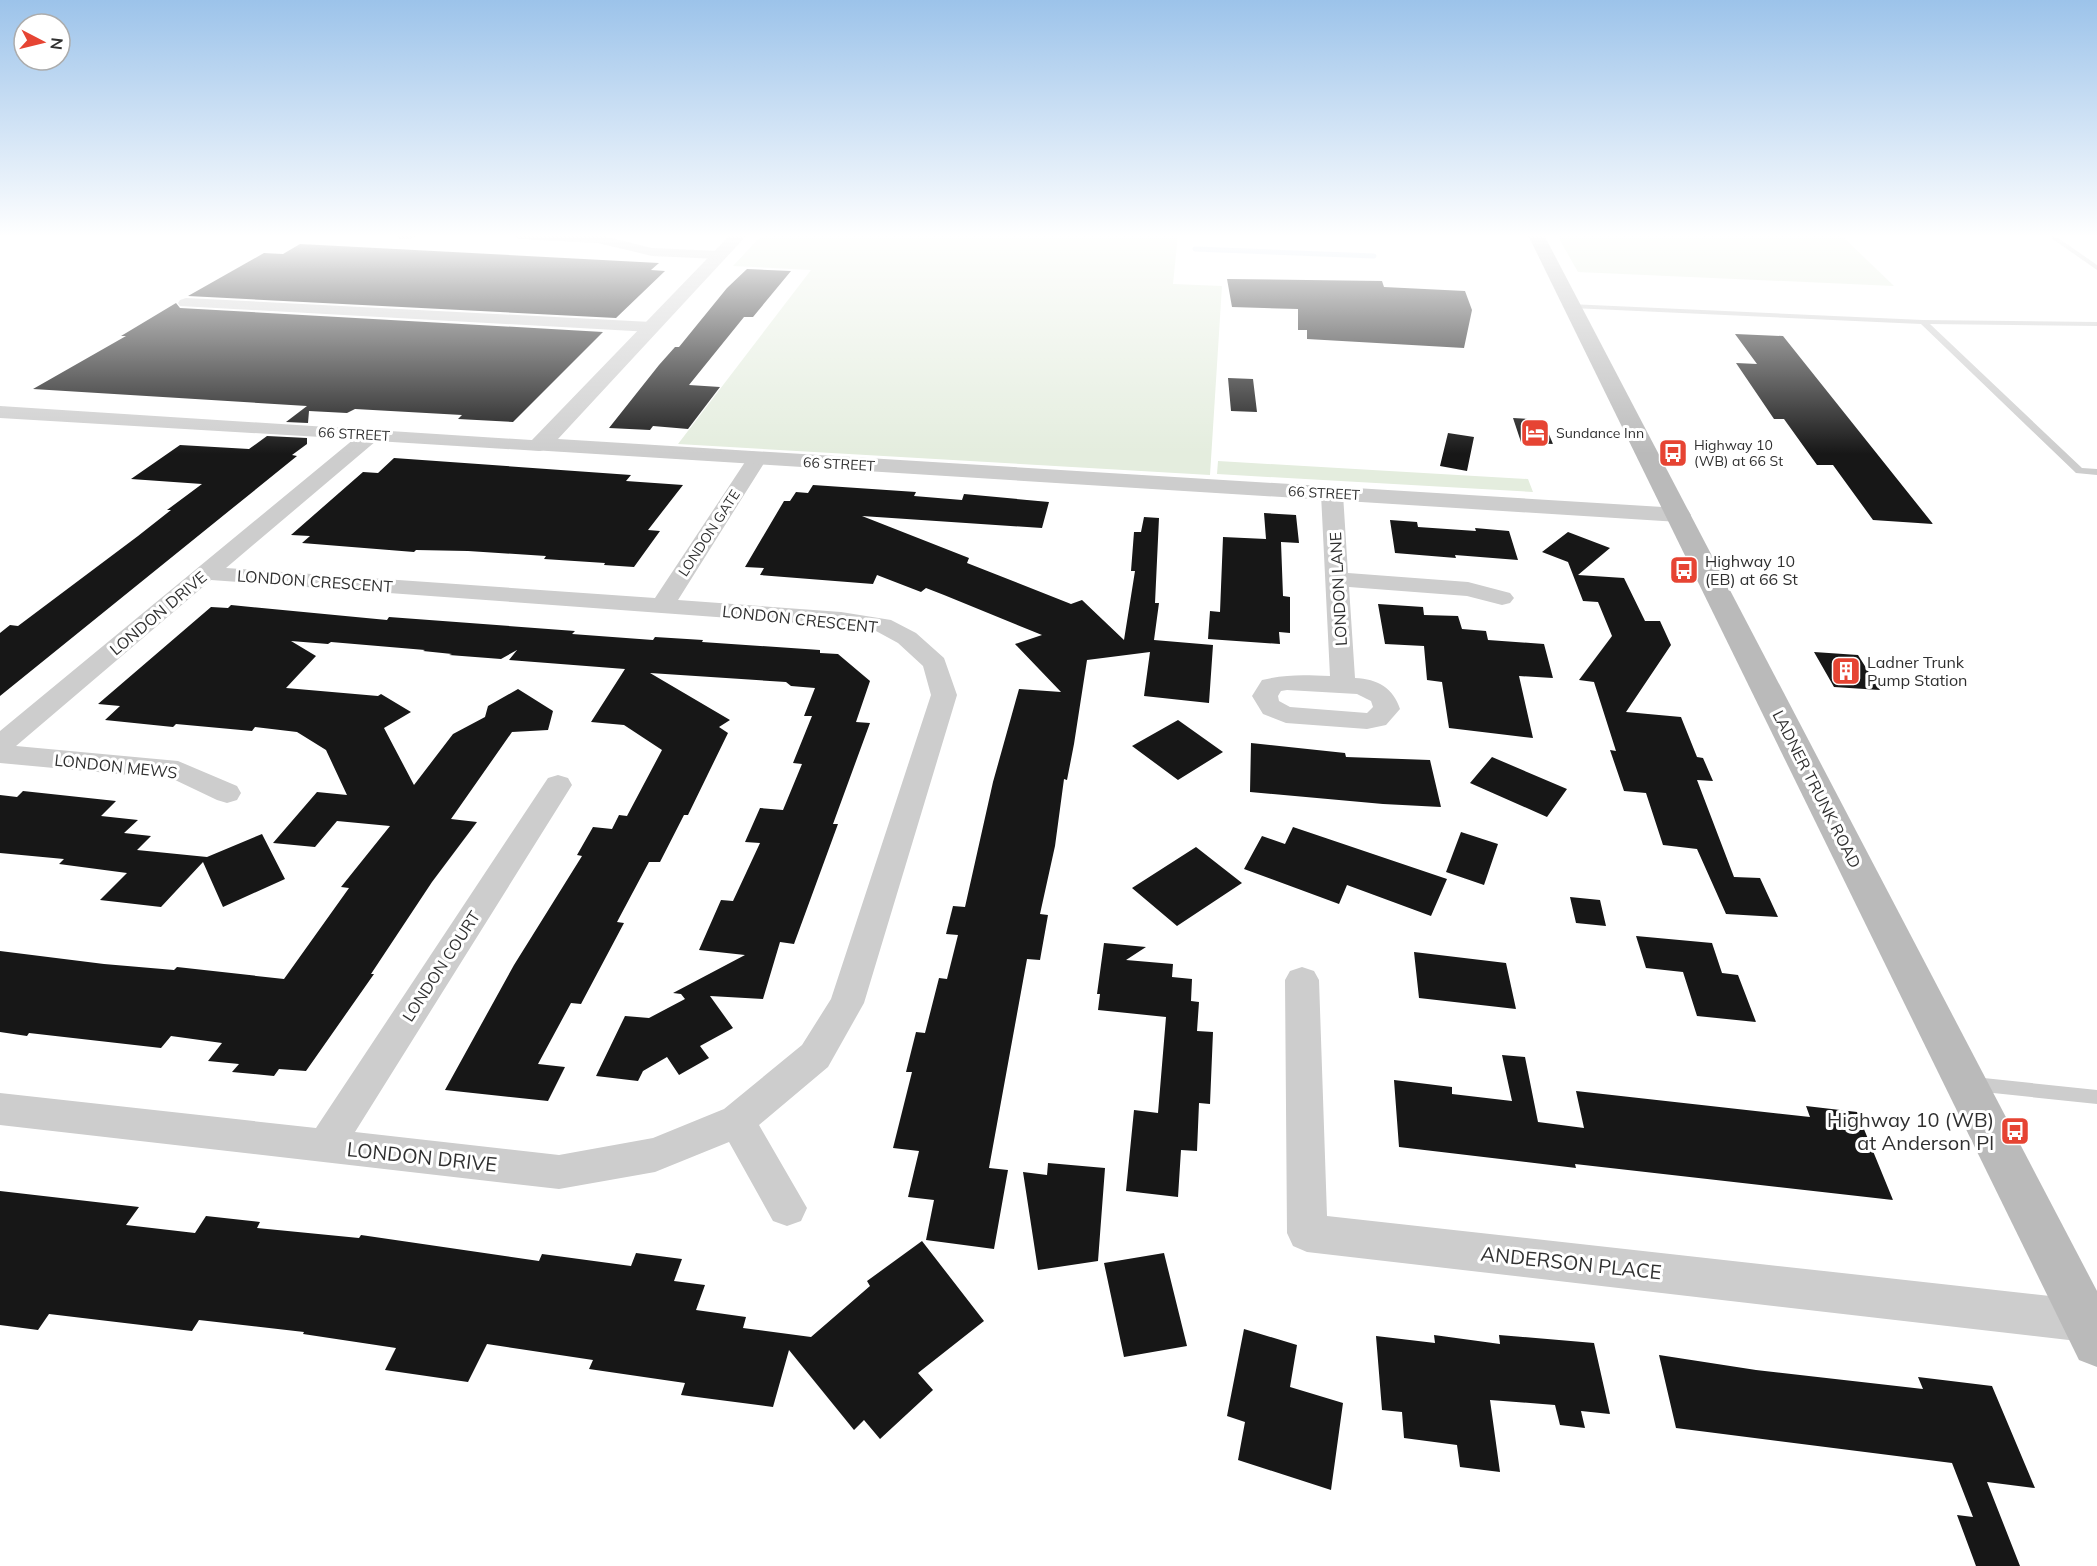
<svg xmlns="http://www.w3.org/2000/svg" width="2097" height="1566" font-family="Mulish,sans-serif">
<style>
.green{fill:#e4edde}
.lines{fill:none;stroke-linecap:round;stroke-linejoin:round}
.stream{stroke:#cbdaed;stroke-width:5}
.building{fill:#171717}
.service{fill:#cdcdcd;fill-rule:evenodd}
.minor{fill:#cdcdcd;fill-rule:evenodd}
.tertiary{fill:#cdcdcd;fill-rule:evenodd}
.secondary{fill:#bababa;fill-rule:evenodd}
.labels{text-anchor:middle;stroke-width:6;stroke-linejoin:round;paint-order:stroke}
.far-poi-label{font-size:14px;fill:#303030;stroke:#fff;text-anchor:start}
.far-street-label{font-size:14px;fill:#303030;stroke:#fff}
.poi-label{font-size:16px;fill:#303030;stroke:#fff;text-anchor:start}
.street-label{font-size:16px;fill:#303030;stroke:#fff}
.near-poi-label{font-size:20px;fill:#303030;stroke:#fff;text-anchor:end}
.near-street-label{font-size:20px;fill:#303030;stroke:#fff}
</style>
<rect width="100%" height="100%" fill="#fff"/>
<path class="green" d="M762 235H1178L1173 284 1222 286 1210 475 678 444 811 270 733 266Z
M1557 235H1841L1894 286 1578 272Z
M1218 461 1528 479 1533 492 1217 474Z"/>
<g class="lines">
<path class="stream" d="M1195 249 1374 256"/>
</g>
<path class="building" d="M300 244 659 263 651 270 665 271 616 318 188 296 264 253 283 254Z
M747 269 791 271 753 317H744L689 385 720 387 688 429 653 426 650 430 609 428 659 365 675 347H679L727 288Z
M1227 279 1382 281 1384 287 1465 291 1472 310 1464 348 1307 339V330H1298V309L1232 307Z
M176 303 180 308 603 332 513 422 458 419 462 415 355 409 347 413 309 411 308 423 286 422 307 406 33 389 126 336H121Z
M1735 334 1783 336 1933 524 1873 520 1833 465H1817L1784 419H1774L1736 363 1757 364Z
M1228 378 1253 379 1257 412 1231 411Z
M1513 418 1543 420 1553 444 1521 442Z
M1448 433 1474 437 1467 471 1440 466Z
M267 436 307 438V444L292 455 297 456 0 696V633L10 625 18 626 138 536 171 510H167L202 484 131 479 180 445 249 449Z
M394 458 631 475 626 481 683 485 648 530 660 531 634 567 604 565 605 563 544 559 546 556 468 551 416 550 414 552 302 543 310 536 291 535 363 472 378 473Z
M813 485 916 492 914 496 962 500 964 494 1049 502 1042 528 862 516 969 558 967 563 1071 604 1082 600 1124 640 1135 571H1131L1134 532H1141L1144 517 1159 518 1155 603H1159L1154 640 1213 645 1209 703 1144 696 1150 652 1087 660 1074 744 1067 780 1064 779 1055 846 1040 914 1048 915 1040 960 1027 959 989 1168 1008 1170 994 1249 926 1240 934 1200 908 1197 919 1151 893 1148 912 1072H906L916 1032 925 1033 939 978 947 979 958 935 946 934 953 906 965 907 993 782 1019 689 1061 692 1015 644 1042 635 944 595 926 588 921 592 877 575 873 584 760 575 764 568 745 567 784 501H790L796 492 808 493Z
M1264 513 1296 515 1299 543 1281 542 1283 596 1290 597V633L1279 632 1280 644 1208 639 1210 611 1220 612 1223 537 1266 539Z
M1390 520 1417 522 1418 527 1476 531 1475 528 1509 531 1518 560 1455 555 1456 558 1395 553Z
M1568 532 1610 548 1578 575 1624 578 1645 621H1660L1671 645 1626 712 1681 717 1697 757 1703 758 1713 781 1697 780 1734 877 1760 878 1778 917 1726 914 1697 849 1663 845 1646 793 1624 791 1610 750 1616 751 1594 682 1579 680 1612 636 1598 602 1583 601 1568 562 1542 552Z
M1378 604 1423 607 1424 615 1458 616 1462 629 1486 631 1488 640 1544 644 1553 678 1519 676 1533 738 1449 728 1442 682 1427 680 1424 646 1385 644Z
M231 605 387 620 389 617 575 631 572 634 653 640 655 637 703 640 702 642 820 650V653L838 654 870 681 856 722 870 723 833 824H838L794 944 780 942 763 999 710 996 733 1028 700 1046 709 1058 679 1075 667 1057 643 1071 638 1081 596 1076 625 1016 649 1018 685 999 681 994 673 993 745 955 699 950 721 900 733 901 760 843 745 842 760 808 783 810 802 764 793 763 812 716H804L815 688 791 686 786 682 650 673 730 720 719 727 728 733 688 815H684L660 862H649L617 922 624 923 581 1004 571 1003 538 1064 565 1067 548 1101 445 1090 514 965 582 856 577 855 593 827 612 829 619 815 627 816 662 750 624 725 591 722 625 669 509 660 517 650 501 659 449 655 452 654 423 651 425 650 331 642 328 644 291 641 316 656 286 688 378 696 381 694 411 712 384 728 414 785 453 734 485 717 488 706 518 689 553 711 548 730 512 732 451 819 477 822 432 882 371 974H374L306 1071 279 1069 274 1076 232 1072 239 1064 208 1061 222 1043 171 1036 161 1048 29 1033 27 1036 0 1032V951L104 964 174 970 177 967 284 979 349 888 341 887 390 826 337 821 315 847 273 843 317 792 347 795 326 750 297 732 255 727 252 731 176 724 173 727 105 720 120 706 98 704 211 607 228 608Z
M1814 652 1858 655 1880 690 1834 687Z
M1178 720 1223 752 1178 780 1132 746Z
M1251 743 1345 753 1346 757 1430 760 1441 807 1383 804 1250 792Z
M1492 757 1567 789 1547 817 1470 783Z
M23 791 116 801 101 816 138 820 124 833 151 836 137 850 207 857 262 834 285 879 223 907 203 862 161 907 100 900 127 873 59 864 64 859 0 853V795L17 797Z
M1293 827 1447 879 1431 916 1347 885 1339 904 1244 869 1262 836 1285 844Z
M1461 832 1498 844 1484 885 1446 872Z
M1196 847 1242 883 1177 926 1132 888Z
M1570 897 1600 900 1606 926 1576 923Z
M1636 936 1712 943 1722 973 1738 975 1756 1022 1697 1016 1683 972 1646 968Z
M1104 943 1146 947 1126 960 1173 964 1172 977 1192 979 1191 1001 1199 1002 1197 1031 1213 1032 1210 1104 1199 1103 1197 1151 1181 1150 1178 1197 1126 1191 1134 1110 1158 1113 1166 1017 1098 1010 1100 994H1097Z
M1414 952 1506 963 1516 1009 1419 998Z
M1502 1055 1525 1057 1538 1122 1584 1128 1576 1091 1810 1117 1806 1106 1857 1112 1893 1200 1575 1164 1576 1168 1399 1147 1394 1080 1452 1087V1094L1512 1101Z
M1048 1163 1105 1168 1098 1261 1038 1270 1023 1172 1047 1175Z
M0 1191 139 1207 126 1225 195 1233 206 1216 260 1222 257 1228 359 1238 361 1235 539 1261 542 1254 631 1266 636 1253 682 1259 674 1281 705 1285 696 1310 746 1317 743 1328 811 1337 870 1286 867 1281 922 1241 984 1321 918 1373 933 1390 880 1439 864 1420 854 1430 789 1350 773 1407 681 1395 685 1383 589 1369 593 1360 487 1344 468 1382 385 1370 396 1348 303 1334 304 1332 199 1320 192 1331 49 1314 38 1330 0 1325Z
M1164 1253 1187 1346 1124 1357 1104 1263Z
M1244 1329 1297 1345 1290 1387 1343 1403 1331 1490 1238 1460 1245 1422 1227 1416Z
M1434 1335 1500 1344 1499 1335 1594 1343 1610 1414 1581 1411 1585 1428 1560 1425 1555 1405 1490 1400 1500 1472 1460 1467 1457 1445 1404 1438 1402 1412 1382 1410 1376 1336 1435 1343Z
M1659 1355 1756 1370 1923 1389 1918 1377 1992 1386 2035 1488 1987 1482 2020 1566H1976L1957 1515 1973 1517 1952 1463 1676 1428Z"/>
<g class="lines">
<path class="service" d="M2047 235H2054L2097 265V270Z
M1569 304 1923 320 2097 322V326L1930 324 2082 468 2097 469V475L2076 473 1921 324 1572 308H1569Z
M1974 1077 2097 1090V1104L1974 1091 1968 1089 1965 1084 1968 1079Z"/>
<path class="minor" d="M398 235H417L415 238 399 239Z
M512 235H599L652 248 719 251 726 255 719 259 652 256 598 243 519 239Z
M186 298 651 322 659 327 651 332 180 306 178 303 180 300Z
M0 406 547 441 550 445 547 449 540 451 376 441 226 568 655 598 749 456H763L766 460 678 600 841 612 891 620 916 633 944 658 957 695 864 1003 828 1067 759 1125 807 1208 801 1221 787 1226 773 1221 729 1142 655 1172 559 1189 0 1125V1093L316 1128 548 778 558 775 568 778 572 785 355 1132 559 1155 653 1138 724 1109 802 1045 831 999 931 695 923 666 898 643 876 631 841 626 211 580 16 746 178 761 237 786 241 793 237 800 227 803 217 800 173 779 0 763V731L354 439 0 418Z
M1332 488 1339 490 1343 494 1348 573 1468 582 1510 593 1514 598 1510 603 1502 605 1467 596 1349 587 1355 678C1378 679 1393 688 1400 709L1386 725 1367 729 1286 723 1263 714 1252 696 1262 680C1288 674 1303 675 1330 676L1321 494 1325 490ZM1287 690 1357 694 1371 701 1373 707 1367 713 1290 707 1279 701 1278 696 1281 691Z
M1302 967 1314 971 1319 980 1327 1216 2086 1300 2097 1304V1338L2086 1342 1307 1252 1293 1246 1287 1233 1285 980 1290 971Z"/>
<path class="tertiary" d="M730 235H747L558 439 1679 508 1688 510 1691 515 1688 520 1679 522 532 450 529 445 532 440Z"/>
<path class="secondary" d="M1528 235H1544L2097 1291V1367L2079 1360Z"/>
</g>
<linearGradient id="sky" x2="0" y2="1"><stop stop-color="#9cc3ea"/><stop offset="0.52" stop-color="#fff"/><stop offset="1" stop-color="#fff" stop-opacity="0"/></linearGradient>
<rect width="2097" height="454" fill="url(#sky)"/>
<defs>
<g id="hotel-square" transform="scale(1.5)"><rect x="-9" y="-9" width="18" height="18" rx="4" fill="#e64433" stroke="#fff"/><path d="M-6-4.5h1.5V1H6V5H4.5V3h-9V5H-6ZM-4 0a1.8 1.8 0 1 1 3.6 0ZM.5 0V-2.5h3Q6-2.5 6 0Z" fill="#fff"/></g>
<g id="bus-square" transform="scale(1.5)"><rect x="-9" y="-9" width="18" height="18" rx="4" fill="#e64433" stroke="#fff"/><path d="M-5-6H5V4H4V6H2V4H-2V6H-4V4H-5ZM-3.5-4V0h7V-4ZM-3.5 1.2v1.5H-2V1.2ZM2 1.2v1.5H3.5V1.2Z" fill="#fff"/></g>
<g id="building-square" transform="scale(1.5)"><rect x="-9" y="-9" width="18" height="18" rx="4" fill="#e64433" stroke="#fff"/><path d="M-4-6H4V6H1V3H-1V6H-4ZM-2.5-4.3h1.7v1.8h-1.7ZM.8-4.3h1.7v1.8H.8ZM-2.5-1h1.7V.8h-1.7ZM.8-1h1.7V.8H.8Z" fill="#fff"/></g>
</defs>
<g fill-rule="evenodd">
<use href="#hotel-square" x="1535" y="433"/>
<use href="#bus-square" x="1673" y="453"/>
<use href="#bus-square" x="1684" y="570"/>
<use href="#building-square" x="1846" y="671"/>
<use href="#bus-square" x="2015" y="1131"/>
</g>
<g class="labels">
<g class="far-poi-label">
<text x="1556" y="438">Sundance Inn</text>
<text x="1694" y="450">Highway 10<tspan x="1694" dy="16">(WB) at 66 St</tspan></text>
</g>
<g class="far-street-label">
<text transform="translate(354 434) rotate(3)" y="5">66 STREET</text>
<text transform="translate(839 464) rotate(3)" y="5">66 STREET</text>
<text transform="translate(1324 493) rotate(3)" y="5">66 STREET</text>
<text transform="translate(709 533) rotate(-57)" y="5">LONDON GATE</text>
</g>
<g class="poi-label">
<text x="1705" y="567">Highway 10<tspan x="1705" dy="18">(EB) at 66 St</tspan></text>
<text x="1867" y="668">Ladner Trunk<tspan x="1867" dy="18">Pump Station</tspan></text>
</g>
<g class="street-label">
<text transform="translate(315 581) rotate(4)" y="6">LONDON CRESCENT</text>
<text transform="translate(1338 589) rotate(-93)" y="6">LONDON LANE</text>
<text transform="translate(158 613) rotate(-40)" y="6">LONDON DRIVE</text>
<text transform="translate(800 619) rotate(6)" y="6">LONDON CRESCENT</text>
<text transform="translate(116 766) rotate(6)" y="6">LONDON MEWS</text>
<text transform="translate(1817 789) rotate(63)" y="6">LADNER TRUNK ROAD</text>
<text transform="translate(441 966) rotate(-57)" y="6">LONDON COURT</text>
</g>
<g class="near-poi-label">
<text x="1994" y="1127">Highway 10 (WB)<tspan x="1994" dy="23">at Anderson Pl</tspan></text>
</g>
<g class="near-street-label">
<text transform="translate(422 1157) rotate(6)" y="7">LONDON DRIVE</text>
<text transform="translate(1571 1263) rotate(6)" y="7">ANDERSON PLACE</text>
</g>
</g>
<g transform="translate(42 42) rotate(97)"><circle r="28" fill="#ffffff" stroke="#acacac" stroke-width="1.5"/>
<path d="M0-4.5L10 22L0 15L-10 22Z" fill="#e64433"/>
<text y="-9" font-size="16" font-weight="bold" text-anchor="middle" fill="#303030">N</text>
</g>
</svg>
